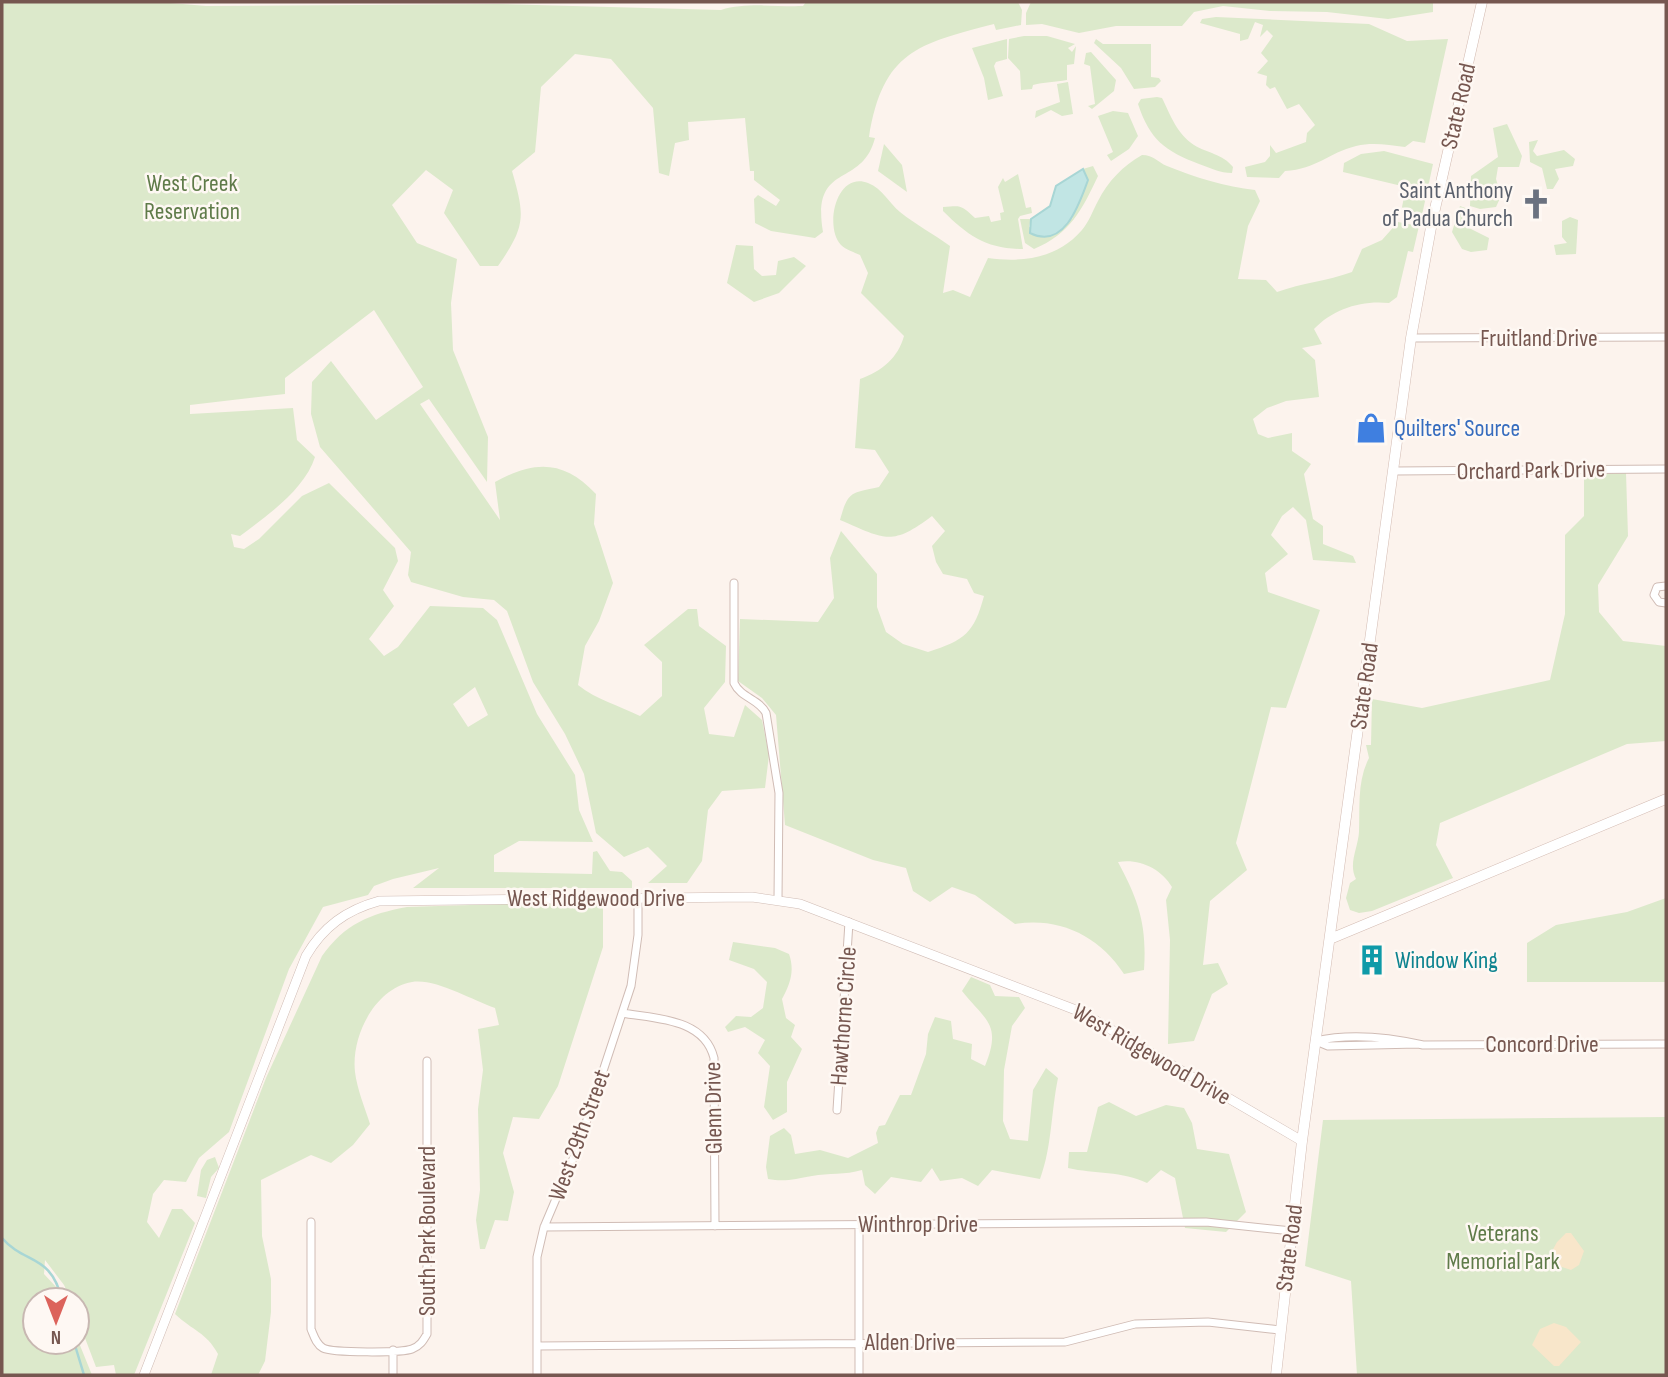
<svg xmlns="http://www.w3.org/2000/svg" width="1668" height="1377" font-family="'Sofia Sans Condensed',sans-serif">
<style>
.green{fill:#dce9cb;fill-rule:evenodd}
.sand{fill:#f8e6ca}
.water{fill:#c1e5e4;stroke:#a8d6d5;stroke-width:2}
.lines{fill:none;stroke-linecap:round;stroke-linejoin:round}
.stream{stroke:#a8d6d5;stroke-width:2.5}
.minor-casing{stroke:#d0bcb5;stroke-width:9}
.tertiary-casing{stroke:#d0bcb5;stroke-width:10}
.secondary-casing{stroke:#d3bbb2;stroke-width:11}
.minor{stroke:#fff;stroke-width:7}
.tertiary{stroke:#fff;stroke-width:9}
.secondary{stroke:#fff;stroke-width:10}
.labels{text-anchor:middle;stroke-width:5;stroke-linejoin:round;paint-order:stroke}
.street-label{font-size:24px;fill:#765750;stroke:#fef8f3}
.park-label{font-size:24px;fill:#5f7b49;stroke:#fef8f3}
.worship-label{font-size:24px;fill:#5b616d;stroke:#fef8f3;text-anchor:end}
.shop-label{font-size:24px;fill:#366cbe;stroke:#fef8f3;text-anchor:start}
.culture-label{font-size:24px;fill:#0d838f;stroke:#fef8f3;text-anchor:start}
</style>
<rect width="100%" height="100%" fill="#fcf3ed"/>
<path class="green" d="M2 2H159L206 6 498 4 721 10C747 2 775 7 803 6L806 2H1018L1022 10 1021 25 996 30 994 24C918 44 883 51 869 137L875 138C862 189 811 161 823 232L815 238 771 231 755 223 754 199 758 195 776 206 780 200 754 180V171H750L745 118 688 122 689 140 675 143 669 176 659 173 653 108 611 59 575 54 541 87 535 152 512 171C525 216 526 226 498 266H480L444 213 453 190 426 170 392 205 417 243 457 259 451 303 453 350 488 437 487 482 429 399 420 404 500 520 495 482C535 460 564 460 596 494L594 524 613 583 599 621 585 646 578 685C597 700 618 705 640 716L662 696V662L644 645 688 609H697L699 626 726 646 725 682 704 708 709 734 734 737 745 705 762 720 769 755 765 788 722 791 708 810 702 861 687 883H648L667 866 648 847 624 857 596 833 584 774 565 734 533 682 507 611 494 600 463 597 411 582 408 575 411 552 320 447 311 414 312 382 331 361 376 420 423 387 374 310 285 378V394L190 405V414L293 408 297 440 315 457C305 489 267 516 240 536L231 534 234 547 244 549 259 539 302 496 329 483 395 548 398 561 383 590 394 606 369 639 384 656 398 647 430 606 483 608 497 620 537 714 575 775 579 810 593 842 519 841 494 855V872L592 874 593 852 597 851 610 871 622 872 632 881V888H413L439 868 393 879 374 886 368 895 323 907 289 969 229 1132 199 1158 186 1182 164 1180 153 1194 147 1222 159 1238 172 1209H182L195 1223 134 1375H116L114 1365 96 1367 77 1317V1300H71L64 1285 45 1260 44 1274 57 1288 62 1300H35V1342H77V1338L92 1375H2ZM475 687 488 715 468 727 453 704Z
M1031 2H1433V12L1388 19 1327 12 1270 11 1223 6 1194 12 1182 26H1116L1079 33 1042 24 1026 25V13Z
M1216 17 1369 24 1407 41 1448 39 1425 143 1413 141 1405 147C1388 145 1373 142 1356 146 1328 153 1317 169 1285 171L1279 178 1247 177 1245 167 1265 162 1270 156V145L1276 153 1306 142 1307 133 1315 125 1299 104 1287 109 1275 87 1270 89 1266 85 1267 76 1257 73 1268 61 1261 53 1273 36 1267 30 1260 37 1263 25 1255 22 1248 39 1240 41V34L1200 23 1202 19Z
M1024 36H1047L1075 44 1068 48 1072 52 1076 46 1074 64 1067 65V80C1055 82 1044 82 1033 85L1032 89 1021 90 1020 71 1008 58 1009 39Z
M1007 39V59L996 62 994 66 1003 96 988 100 984 78 972 48Z
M1096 39 1103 44H1151V77L1159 78 1161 81 1155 87 1134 89 1121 68 1094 43Z
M1091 52 1116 80 1114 91 1092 109 1088 106 1095 104 1090 66 1084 64 1086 53Z
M1068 82 1073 114 1062 116 1051 110 1035 118 1036 111 1060 102 1057 84Z
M1157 97 1162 98C1171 116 1177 134 1194 145 1207 153 1223 154 1233 167L1232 173C1220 173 1210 168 1199 164 1165 151 1150 140 1138 104L1141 99Z
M1113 111 1128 113 1138 136 1129 149 1111 161 1107 155 1113 152 1098 116Z
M1507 124 1522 156 1519 167H1498L1496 179 1501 196 1496 207 1480 209 1470 206 1471 176 1498 157 1493 128Z
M1538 140 1533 151 1537 156 1564 150 1575 159 1573 166 1555 169 1559 179 1553 189H1547L1542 168 1530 162 1529 142Z
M884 144 902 165 907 192 878 171Z
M1384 151 1433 164 1422 215 1405 211 1402 207 1406 187 1343 172 1344 163 1361 154Z
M1142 155C1154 155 1157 162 1167 166 1194 177 1226 187 1255 190L1260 201 1248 226 1238 279 1266 280 1277 292C1302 283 1327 281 1352 272L1362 249 1382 240 1398 222 1419 226 1413 252 1408 251 1397 297 1389 303C1361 300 1333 309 1314 329L1322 344 1302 348 1315 360 1319 397 1286 401 1267 408 1253 419 1258 434 1268 438 1292 433V451L1311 464 1304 474 1313 519 1323 526V544L1353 556 1356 563 1313 560 1306 520 1293 507 1282 516 1271 535 1288 554 1265 573 1268 592 1320 610 1286 708 1271 707 1236 843 1247 870 1210 901 1203 965 1218 963 1228 984 1212 994 1194 1041 1168 1044 1170 940 1166 900 1172 887C1161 868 1138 858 1118 862 1139 901 1147 925 1144 970L1124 974C1099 936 1060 917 1015 924L975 895 952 887 930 902 913 891 906 868 873 860 785 825 776 715 762 698 738 681 740 619 818 622 834 598 830 558 841 531 877 574V607L886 632 903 644 928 652C965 640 974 633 984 596L974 593 967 579 943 574 936 562 932 546 945 531 932 516C891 547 885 539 840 520 848 491 851 493 879 487L889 472 875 450 855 448 860 379C882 371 898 358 904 336L861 293 868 273 860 255C854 252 846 250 841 245 824 227 836 171 868 183 883 189 889 203 900 212 916 225 934 234 950 246L943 293 953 290 970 297 988 258C1023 263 1058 258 1082 230 1089 222 1093 210 1098 201 1108 181 1123 166 1142 155Z
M1093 166 1098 176C1082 210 1070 234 1034 249L1025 243 1020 219H1031L1029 227 1072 219 1088 180 1083 169Z
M1018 174 1026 208 1031 207 1032 213 1020 216 1018 219 1023 249C987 249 968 236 943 211V207C961 206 960 204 975 218L989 216 991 222 1001 220 1000 213 1004 212 998 187 1003 178 1005 182Z
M1460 206 1468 209 1462 220 1469 228 1489 238 1487 250 1471 252 1462 249 1452 232Z
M1570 217 1578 220 1576 254 1556 255 1554 245 1567 243 1562 237V221Z
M736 245 753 246 754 269 762 276 776 275 778 261 794 257 806 266 779 293 754 302 727 283Z
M1626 473 1628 536 1598 585 1599 612 1623 641 1666 646V741L1627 744 1440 823 1436 845 1453 878 1372 911 1359 913 1350 910 1346 898 1350 883 1356 879C1348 864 1358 848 1359 832 1360 807 1357 781 1369 758L1366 745H1371L1372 699 1422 708 1550 680 1565 614V535L1584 516V474Z
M1666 898V982H1527V943L1556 925 1627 912Z
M603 901V947L558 1086 539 1119 513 1117 503 1153 514 1192 508 1221 495 1220 485 1249H480L476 1220 480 1190 478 1109 483 1070 478 1029 499 1025 495 1008C472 1000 435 978 412 982 374 989 351 1037 355 1072 357 1089 365 1108 370 1124L353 1145 331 1163 311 1155 261 1180 262 1236 271 1279V1312L265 1361 258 1375H211L218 1354C206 1332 193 1331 175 1314L266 1078 322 956C345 924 369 914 407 907Z
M733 942 775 948 789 954C795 971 790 984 782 999L786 1018 795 1025 791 1037 802 1049 787 1082V1112L773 1120 764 1107 770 1066 758 1053 765 1040 745 1027 728 1032 725 1027 736 1016 751 1017 763 1008 767 982 754 969 729 960Z
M971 977 990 985 995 996 1019 997 1025 1008 1012 1026 1004 1070 1003 1121 1010 1139 1028 1141 1033 1090 1046 1068 1058 1078C1051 1112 1052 1147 1040 1179L992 1170 978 1186 962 1178 940 1181 932 1168 921 1182 891 1177 875 1194 865 1185 862 1170C845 1175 829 1173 812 1176 795 1179 785 1182 768 1179L766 1167 770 1136 784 1128 791 1135 795 1154 820 1150 848 1158 878 1143 876 1133 879 1126 885 1125 900 1095H911L926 1054 928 1034 935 1017 951 1021 953 1039 972 1044 971 1059 985 1066C1002 1024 986 1021 962 991Z
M1109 1102 1136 1116 1166 1105 1184 1108 1192 1123 1197 1149 1229 1154 1246 1212 1226 1232 1185 1228 1175 1178 1161 1170 1147 1183C1123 1171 1094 1174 1068 1168L1069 1152H1087L1098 1107Z
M1666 1117V1375H1357L1351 1281 1305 1266 1323 1120Z
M215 1157 219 1168 211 1177 206 1198 197 1196 201 1170 207 1160Z"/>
<path class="sand" d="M1566 1233H1571L1584 1251 1579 1265 1571 1270 1556 1265 1550 1255 1557 1242Z
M1554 1323 1566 1327 1581 1342 1559 1366H1554L1532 1345 1540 1329Z"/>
<path class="water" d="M1083 169 1088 180C1079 205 1064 250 1030 233L1031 219 1050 206 1056 186Z"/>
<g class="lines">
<path class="stream" d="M2 1238C25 1265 51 1253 62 1300
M74 1342 84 1375"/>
<g class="minor-casing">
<path id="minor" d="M1411 338 1666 337
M1395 471 1666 469
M734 583V683C741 698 759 699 766 713L779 793 778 899
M1666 586 1657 587 1654 595 1659 602 1666 603
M622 1013C656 1019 704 1018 714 1058L715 1226
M1315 1041C1351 1033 1388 1037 1423 1045L1666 1044
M1316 1041 1328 1046 1418 1044
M837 1110 849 922
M311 1222V1329C314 1336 316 1344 323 1348 332 1353 402 1353 412 1349 420 1346 423 1341 427 1334V1061
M859 1225V1375
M544 1227 1206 1222 1292 1231
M537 1346 1065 1342 1135 1324 1208 1322 1280 1330
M393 1375V1350
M537 1375V1257L544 1227 578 1147 631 986 638 935V897"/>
</g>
<g class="tertiary-casing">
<path id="tertiary" d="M144 1375 306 956C323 927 346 910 379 901L752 897 800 904 1081 1012 1302 1141"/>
</g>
<g class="secondary-casing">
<path id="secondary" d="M1330 939 1666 799
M1276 1375 1302 1141 1411 338 1432 222 1482 2"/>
</g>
<use href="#minor" class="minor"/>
<use href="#tertiary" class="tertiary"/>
<use href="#secondary" class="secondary"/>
</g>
<defs>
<g id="church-bare" transform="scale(2.415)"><path d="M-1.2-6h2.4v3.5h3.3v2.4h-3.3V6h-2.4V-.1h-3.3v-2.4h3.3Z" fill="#6b7280" stroke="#fef8f3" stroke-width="2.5" paint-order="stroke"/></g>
<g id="shop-bare" transform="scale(2.415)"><path d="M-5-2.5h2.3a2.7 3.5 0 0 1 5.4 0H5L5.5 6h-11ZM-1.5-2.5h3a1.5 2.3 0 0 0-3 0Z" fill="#3f7fe0" stroke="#fef8f3" stroke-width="2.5" paint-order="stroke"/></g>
<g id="building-bare" transform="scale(2.415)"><path d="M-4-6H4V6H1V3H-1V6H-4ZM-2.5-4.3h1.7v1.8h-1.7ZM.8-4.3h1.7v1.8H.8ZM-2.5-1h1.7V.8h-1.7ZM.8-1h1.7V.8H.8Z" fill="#0f9aa8" stroke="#fef8f3" stroke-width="2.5" paint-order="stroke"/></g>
</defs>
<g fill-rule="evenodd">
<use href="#church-bare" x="1536" y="204"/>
<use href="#shop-bare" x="1371" y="428"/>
<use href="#building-bare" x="1372" y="960"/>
</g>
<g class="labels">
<g class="street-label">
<text transform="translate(1458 106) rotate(-77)" y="8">State Road</text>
<text x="1539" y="346">Fruitland Drive</text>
<text transform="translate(1531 470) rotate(-1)" y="8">Orchard Park Drive</text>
<text transform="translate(1364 686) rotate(-82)" y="8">State Road</text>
<text x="596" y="906">West Ridgewood Drive</text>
<text transform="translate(843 1016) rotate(-86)" y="8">Hawthorne Circle</text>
<text x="1542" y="1052">Concord Drive</text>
<text transform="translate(1152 1054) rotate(30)" y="8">West Ridgewood Drive</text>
<text transform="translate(713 1108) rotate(-91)" y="8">Glenn Drive</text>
<text transform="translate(579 1135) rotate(-70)" y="8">West 29th Street</text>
<text x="918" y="1232">Winthrop Drive</text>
<text transform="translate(427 1231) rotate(-90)" y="8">South Park Boulevard</text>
<text transform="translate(1289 1248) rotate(-83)" y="8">State Road</text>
<text x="910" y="1350">Alden Drive</text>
</g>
<g class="park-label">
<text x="192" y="191">West Creek<tspan x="192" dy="28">Reservation</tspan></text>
<text x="1503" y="1241">Veterans<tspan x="1503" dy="28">Memorial Park</tspan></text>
</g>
<g class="worship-label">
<text x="1513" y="198">Saint Anthony<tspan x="1513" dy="28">of Padua Church</tspan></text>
</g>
<g class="shop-label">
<text x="1394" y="436">Quilters' Source</text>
</g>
<g class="culture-label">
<text x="1395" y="968">Window King</text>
</g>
</g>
<rect width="1668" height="1377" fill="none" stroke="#765750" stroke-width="7"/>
<g transform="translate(56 1321) rotate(180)"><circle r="33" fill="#fef8f3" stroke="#c8b8b2" stroke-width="2"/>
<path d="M0-5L12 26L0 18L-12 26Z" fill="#dc635b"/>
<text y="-10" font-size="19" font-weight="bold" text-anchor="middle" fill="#765750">N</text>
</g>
</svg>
